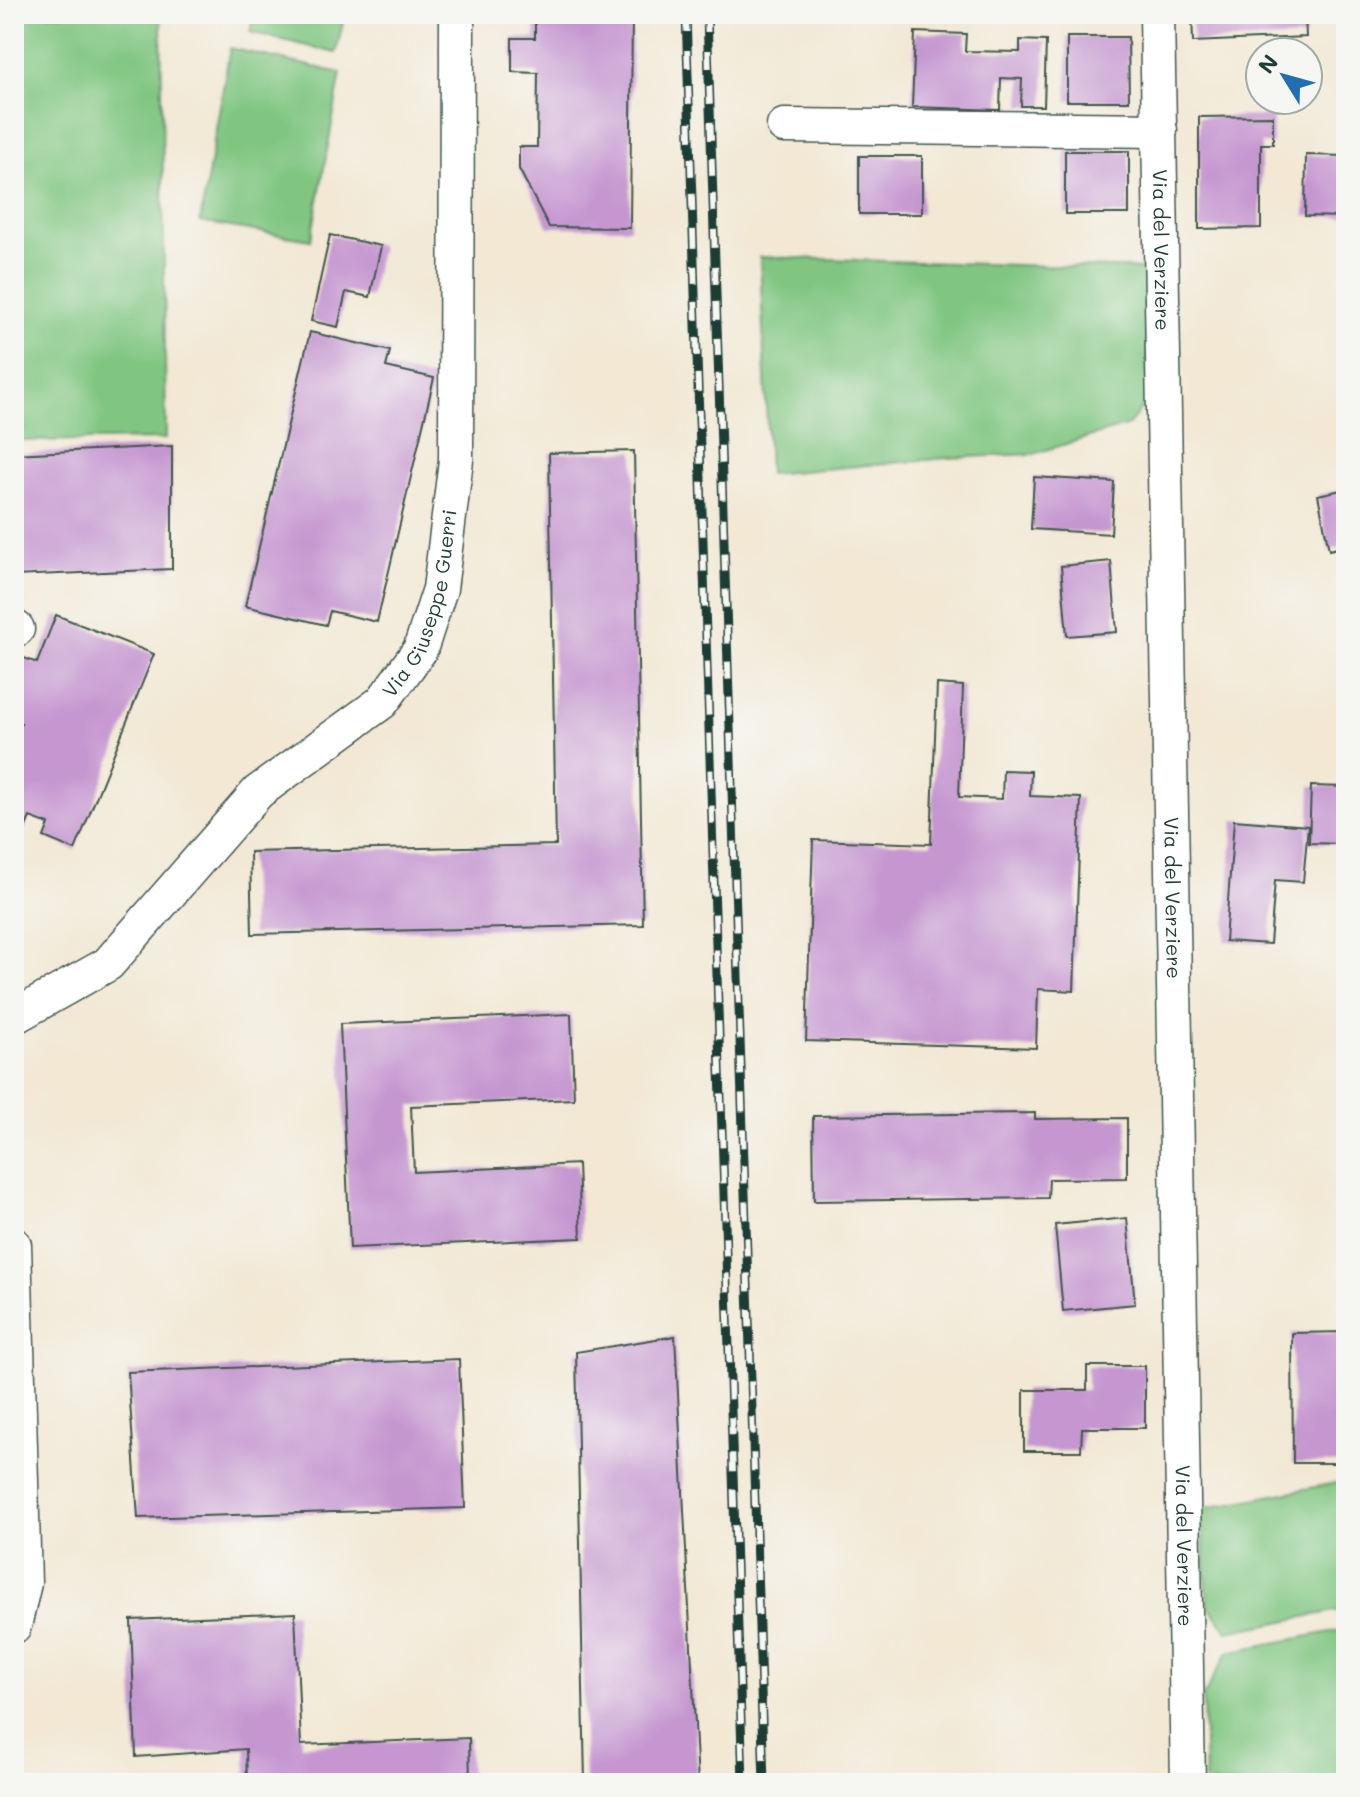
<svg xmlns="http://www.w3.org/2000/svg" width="1360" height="1797" font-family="Mali,sans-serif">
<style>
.green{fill:#80c681;stroke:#50825a;stroke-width:2}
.building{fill:#c596d0}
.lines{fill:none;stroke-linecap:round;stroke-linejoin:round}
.minor-casing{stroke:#3f574c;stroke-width:37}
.minor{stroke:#fff;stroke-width:34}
.rail-casing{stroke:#1f3d34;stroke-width:9}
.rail{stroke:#f6f6f2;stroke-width:6;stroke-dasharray:18;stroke-linecap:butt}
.labels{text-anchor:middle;stroke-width:8;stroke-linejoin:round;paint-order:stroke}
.street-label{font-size:20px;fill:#1f3d34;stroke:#f6f6f2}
</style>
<rect width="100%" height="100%" fill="#f6f6f2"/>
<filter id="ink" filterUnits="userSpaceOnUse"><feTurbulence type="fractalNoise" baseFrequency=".0125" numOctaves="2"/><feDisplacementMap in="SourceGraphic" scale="16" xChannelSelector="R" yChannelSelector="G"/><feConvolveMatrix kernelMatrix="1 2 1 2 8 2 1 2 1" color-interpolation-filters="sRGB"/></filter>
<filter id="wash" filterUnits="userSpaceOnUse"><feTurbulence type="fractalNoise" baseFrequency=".006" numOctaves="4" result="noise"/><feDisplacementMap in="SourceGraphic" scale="32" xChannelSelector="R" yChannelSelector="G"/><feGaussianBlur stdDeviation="1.8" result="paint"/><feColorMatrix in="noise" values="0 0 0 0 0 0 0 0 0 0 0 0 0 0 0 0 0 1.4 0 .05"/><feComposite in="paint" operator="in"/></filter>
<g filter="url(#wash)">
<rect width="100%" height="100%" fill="#f2e8d4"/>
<path class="green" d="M14 14H161L166 439 14 441Z
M254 14H345L336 53 250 32Z
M230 48 341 73 311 240 200 222Z
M760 257 1146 269 1148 399 1129 425 1033 454 947 458 769 474Z
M1346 1481V1609L1228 1632 1208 1605 1201 1509Z
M1346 1629V1783H1205L1203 1697 1228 1652Z"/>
<g id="blocks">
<path class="building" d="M535 14H632L630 228 549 227 519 169V147H537L538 73 512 72V38H535Z
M940 14H977L976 20Z
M1192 14H1305L1306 37 1193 42Z
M915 32 966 34 965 51 1020 52V40L1046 41 1044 106H1021L1022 79 1001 78 1000 110 912 107Z
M1067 37H1128L1129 101H1067Z
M1273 116V144H1261V228L1199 229V117Z
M1065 151H1129V214H1065Z
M1306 155 1346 156V217L1305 216Z
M859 156H922V214H859Z
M330 235 381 246 370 297 346 292 338 327 311 321Z
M310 332 390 351 386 367 434 378 377 622 330 611 326 625 245 606Z
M172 446V569L14 576V454Z
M634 451 643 925 252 934 250 852 556 845 549 453Z
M1034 477 1114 482 1111 534 1031 529Z
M1346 489V546L1329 550 1318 495Z
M1111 561 1117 632 1067 636 1061 566Z
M56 615 154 654 75 850 44 837 49 824 30 817 24 831 14 827V740L21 723 14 720V668L19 656 37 663Z
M937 684 963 686 959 797 1002 799 1003 770 1031 771 1030 796 1081 798 1074 991 1038 989 1036 1048 806 1041 813 840 931 844Z
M1311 786 1346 787V844L1309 843Z
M1234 820 1308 826 1303 882 1275 880 1270 944 1225 941Z
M571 1014 574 1099 411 1106 414 1172 578 1164 581 1238 350 1248 340 1024Z
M1035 1113V1119L1127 1118V1178L1049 1179 1048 1198 814 1201 813 1116Z
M1127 1218 1135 1304 1063 1311 1055 1225Z
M1346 1332V1463H1293L1292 1333Z
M675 1336 698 1783H585L576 1352Z
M459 1359 465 1508 138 1518 128 1372Z
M1087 1366H1145V1428H1082L1081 1451H1024V1390H1087Z
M295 1613 301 1745 469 1738 470 1783H247L246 1749 136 1757 131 1620Z"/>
</g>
</g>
<g filter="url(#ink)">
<use href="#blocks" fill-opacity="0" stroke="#3f574c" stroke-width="2"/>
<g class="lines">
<g class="minor-casing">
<g id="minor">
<path id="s1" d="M1157 14 1188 1783"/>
<path d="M784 126 1160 130"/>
<path d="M14 627 17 629"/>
<path id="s2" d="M14 1017 108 964 258 792 382 702 420 650 440 589 456 460 457 14"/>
<path d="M14 1245 24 1583 14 1626"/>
</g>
</g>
<use href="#minor" class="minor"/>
<g class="rail-casing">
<path id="rail" d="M686 14 743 1783
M707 14 764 1783"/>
</g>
<use href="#rail" class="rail"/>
</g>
</g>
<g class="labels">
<g class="street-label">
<text dy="7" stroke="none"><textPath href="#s1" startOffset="236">Via del Verziere</textPath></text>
<text dy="7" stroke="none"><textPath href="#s2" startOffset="598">Via Giuseppe Guerri</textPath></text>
<text dy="7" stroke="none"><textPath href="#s1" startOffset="884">Via del Verziere</textPath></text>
<text dy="7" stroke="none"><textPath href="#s1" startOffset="1532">Via del Verziere</textPath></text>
</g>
</g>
<rect width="1360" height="1797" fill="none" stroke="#f6f6f2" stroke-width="48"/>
<g transform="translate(1284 76) rotate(307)"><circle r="38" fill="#f6f6f2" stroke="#a0aca6" stroke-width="2"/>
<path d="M0-6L14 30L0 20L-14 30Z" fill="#1f6fb2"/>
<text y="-12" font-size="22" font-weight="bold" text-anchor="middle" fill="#1f3d34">N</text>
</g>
</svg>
